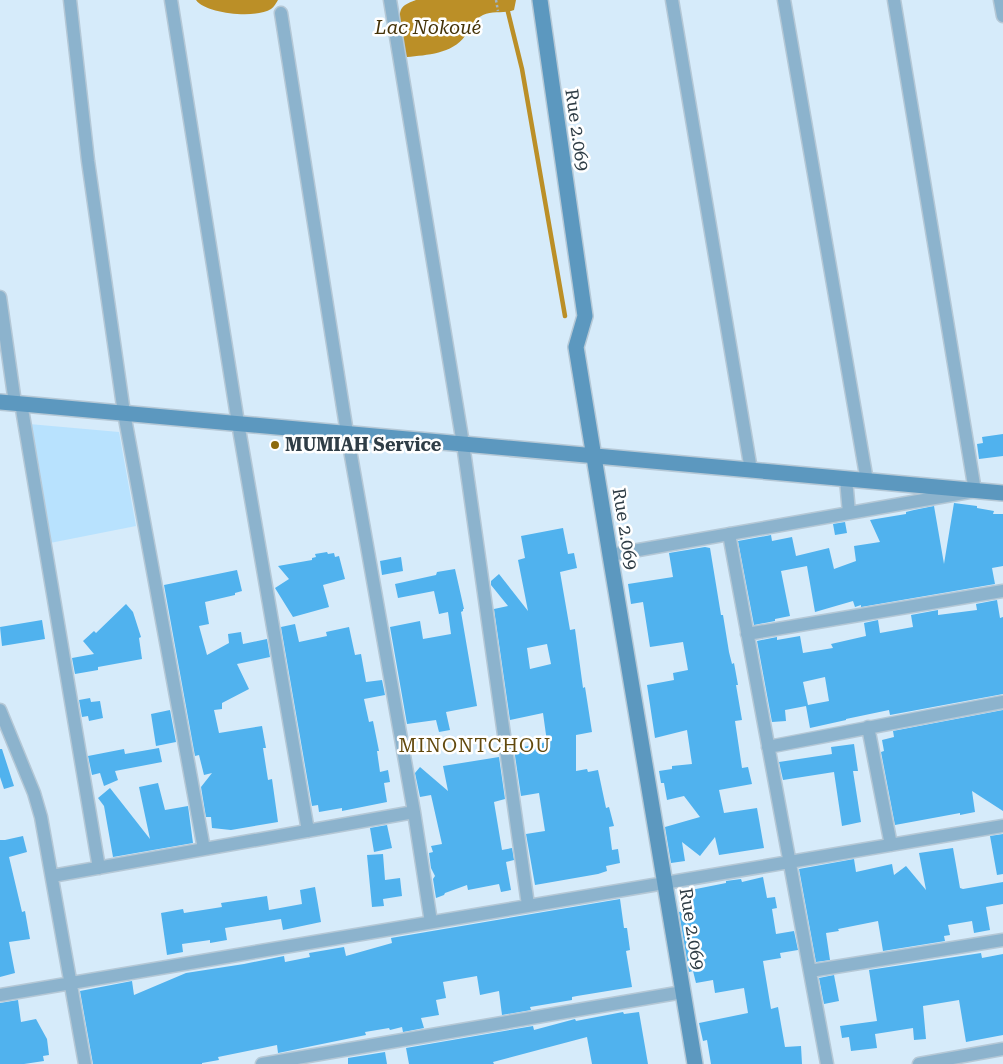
<svg xmlns="http://www.w3.org/2000/svg" width="1003" height="1064" font-family="'Roboto Serif',serif">
<style>
.built{fill:#b8e2fe}
.water{fill:#bb8f27}
.lines{fill:none;stroke-linecap:round;stroke-linejoin:round}
.stream{stroke:#bb8f27;stroke-width:4.5}
.building{fill:#50b2ee;fill-rule:evenodd}
.street-casing{stroke:#b5c8d6;stroke-width:15}
.secondary-casing{stroke:#b5c8d6;stroke-width:18}
.path{stroke:#a3b5c3;stroke-width:2.5;stroke-dasharray:2.5 2.5;stroke-linecap:butt}
.street{stroke:#8cb3cd;stroke-width:12}
.secondary{stroke:#5c98bf;stroke-width:15}
.poi-dot{fill:#8d690c;stroke:#fff;stroke-width:2}
.labels{text-anchor:middle;stroke-width:5;stroke-linejoin:round;paint-order:stroke}
.street-label{font-size:18px;fill:#2f3d46;stroke:#fff}
.poi-label{font-size:18px;font-weight:bold;fill:#2f3d46;stroke:#fff;text-anchor:start}
.water-label{font-size:19px;font-style:italic;fill:#453308;stroke:#fff}
.neighbourhood-label{font-size:19px;letter-spacing:1px;fill:#62490d;stroke:#fff}
</style>
<rect width="100%" height="100%" fill="#d6ebfa"/>
<path class="built" d="M29 424 119 432 136 526 50 543Z"/>
<path class="water" d="M196 0H278C276 3 274 7 271 9 256 19 206 14 196 0Z
M416 0H516L514 10C504 14 493 10 483 15 473 20 471 29 465 36 452 54 427 55 407 57 401 49 396 16 402 8 405 4 411 2 416 0Z"/>
<g class="lines">
<path class="stream" d="M508 12 522 69 565 316"/>
</g>
<path class="building" d="M1003 434V456L979 459 977 444 983 443 982 437Z
M954 503 977 506V508L994 511 993 514H1003V566L992 568 995 584 861 607V605L855 607 853 601 815 612 807 566 781 571 790 616 775 619V621L754 625 738 541 771 535 772 541 792 537 796 556 829 548 834 569 856 561 854 546 880 542 870 520 906 514V512L914 510 934 506 944 564Z
M845 522 847 533 835 535 833 524Z
M563 528 568 554 574 553 577 568 560 572 570 630 575 629 583 688 585 687 592 732 576 735V771L587 769 588 772 598 770 606 808 609 807 614 826 609 827 612 850 618 849 620 863 606 866 607 871 598 874 535 885 526 834 545 831 539 793 521 796 514 749 547 742 543 713 510 720 494 609 508 606 491 585V581L499 574 528 611 518 560 525 558 521 536ZM547 644 551 664 530 669 527 648Z
M705 547 710 548 721 615H723L729 652 732 664 734 663 738 685H736L742 720 735 721 742 768 748 767 752 784 719 790 724 813 757 808 764 848 719 855 715 837 700 856 682 842 685 861 671 863 665 827 700 817 684 796 667 800 664 783H661L659 771 672 769V766L692 764 687 730 655 738 647 685 674 680 673 673 688 670 683 642 650 647 643 602 631 604 628 584 673 577 669 553Z
M327 552 328 554 334 553 335 557 339 556 345 579 323 585 329 607 293 617 275 588 289 579 278 566 312 560V558L316 557 315 554Z
M401 557 403 571 382 575 380 561Z
M455 569 464 609H463V611L461 612 477 706 446 712 450 730 439 732 436 720 407 724 390 627 420 621 423 639 451 634 448 612 439 614 434 591 398 598 395 584 436 575 437 572Z
M237 570 242 591 235 593V595L205 602 209 624 199 626 207 655 229 643 228 634 241 632 243 644 267 639 270 657 237 664 249 689 222 703V709L214 710 219 733 262 726 266 748H263L268 780 272 779 278 822 231 830 212 828 211 817H206L201 787 212 773 204 775 199 755 195 756 164 585Z
M997 600 1000 618 1003 617V694L890 715 889 710 846 719V720L810 728 806 706 785 710 786 721 772 722 757 641 777 637V640L800 636 803 653 833 648 831 644 866 636 864 623 878 620 880 633 913 627 911 615 938 610V615L977 610 976 604ZM825 677 829 701 808 705 803 682Z
M126 604 133 612 141 637 139 638 142 659 98 667V670L75 674 72 658 94 654 83 641 94 631 96 633Z
M42 620 45 639 2 646 0 627Z
M295 624 299 642 327 636 326 632 349 627 355 655 361 654 366 682 382 680 385 695 364 699 369 722 373 721 379 751H377L380 772 388 770 390 782 384 783 387 802 342 811V808L319 812 318 805 312 806 281 627Z
M90 698 91 702 100 701 103 718 89 721 88 716 82 717 79 700Z
M170 710 176 742 156 746 151 714Z
M1003 710V811L972 791 975 812 960 815V813L895 825 881 752 884 751 882 740 894 737 893 731Z
M854 744 858 771H853L861 822 842 826 834 772 783 780 779 762 832 754 831 747Z
M159 748 162 762 115 771 118 780 104 786 100 773 92 775 88 756 124 749 125 754Z
M0 749H2L14 786 4 789 0 777Z
M499 757 505 799 494 802 502 850 512 848 514 860 506 862 511 890 501 892 499 884 468 890 467 885 445 893 444 895 436 898 433 879 435 876 431 868 429 853 433 852 431 846 442 844 431 795 420 797 415 773 420 767 448 791 443 766Z
M158 783 165 810 188 806 193 843 113 857 104 806 98 798 110 788 150 839 139 787Z
M387 825 392 848 374 852 370 828Z
M1003 834V874L997 875 990 836Z
M23 836 27 852 9 857 22 912 25 911 30 939 9 942 15 973 0 977V840H5Z
M953 848 960 888 963 889 1003 882V904L986 907 990 930 974 933 972 921 948 925 950 935 944 936 945 941 883 951 878 921 838 929 839 931 826 933 830 960 816 962 799 869 854 859 856 872 892 864 894 875 906 866 926 890 919 853Z
M383 854 385 880 400 878 402 896 383 899 384 906 372 907 367 855Z
M763 877 767 898 775 897 777 908 772 909 776 934 794 931 798 950 780 953 781 958 763 961 771 1009 778 1007 785 1047 801 1046 802 1064H711L707 1040 703 1041 699 1023 748 1013 744 988 715 993 713 980 696 983 693 971 689 972 679 912 684 911 681 892 726 883V881L741 879 742 882Z
M315 887 321 922 283 930 281 919 225 928 227 940 210 943V940L182 944 183 952 167 955 161 913 183 909 184 913 222 907 221 903 267 896 269 910 302 904 300 890Z
M620 899 624 928H627L630 950 626 951 632 987 577 996 572 997V1000L530 1007 531 1010 502 1015 499 991 480 995 477 976 443 982 446 998 436 1000 439 1015 421 1018 424 1028 403 1032 402 1027 390 1030 389 1028 365 1032 366 1035 278 1053 277 1045 218 1057 219 1060 202 1063V1064H93L80 991 132 981 134 995 186 973 244 964 284 956 285 962 310 957 309 953 344 947 346 956 392 943 391 938Z
M981 953 982 958 1003 954V1035L966 1042 959 1000 923 1006 926 1039 914 1040 913 1028 875 1034 877 1048 851 1051 849 1037 842 1038 840 1026 877 1021 869 970Z
M834 975 839 1001 824 1004 819 978Z
M18 1000 21 1022 36 1019 47 1039 49 1055 43 1056 44 1061 24 1064H0V1003Z
M623 1012 624 1014 639 1012 648 1064H592L587 1037 493 1062 494 1064H409L406 1048 533 1026 534 1030 575 1019 576 1021Z
M385 1052 387 1064H348V1058Z"/>
<g class="lines">
<g class="street-casing">
<path id="street" d="M70 0 88 161 124 413 204 849
M171 0 238 423 308 831
M390 0 463 444 528 905
M672 0 751 470
M784 0 867 481
M1000 0 1003 16
M281 13 347 433 414 812 431 922
M0 297 15 403
M21 403 99 868
M846 479 849 513
M729 534 827 1064
M610 555 975 491 894 0
M747 634 1003 591
M0 710 34 793 41 817 85 1064
M868 727 891 845
M768 747 1003 702
M52 876 414 812
M810 971 1003 940
M0 995 1003 826
M262 1064 683 992
M919 1064 1003 1049"/>
</g>
<g class="secondary-casing">
<path id="secondary" d="M540 0 585 316 576 347 610 555 695 1064
M0 402 1003 493"/>
</g>
<path class="path" d="M496 0 498 11"/>
<use href="#street" class="street"/>
<use href="#secondary" class="secondary"/>
</g>
<circle class="poi-dot" cx="275" cy="445" r="5"/>
<g class="labels">
<g class="street-label">
<text transform="translate(577 130) rotate(82)" y="6">Rue 2.069</text>
<text transform="translate(625 529) rotate(81)" y="6">Rue 2.069</text>
<text transform="translate(692 929) rotate(81)" y="6">Rue 2.069</text>
</g>
<g class="poi-label">
<text x="285" y="451">MUMIAH Service</text>
</g>
<g class="water-label">
<text x="428" y="34">Lac Nokoué</text>
</g>
<g class="neighbourhood-label">
<text x="475" y="752">MINONTCHOU</text>
</g>
</g>
</svg>
